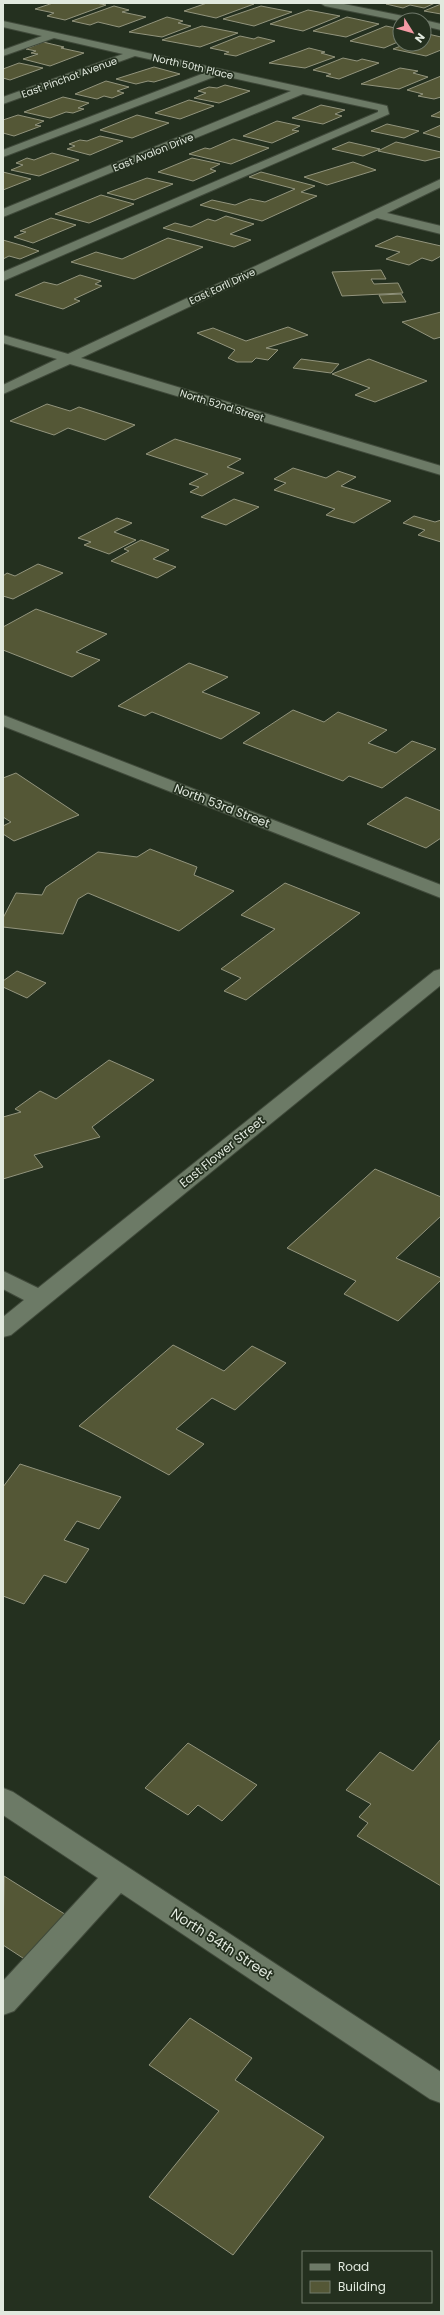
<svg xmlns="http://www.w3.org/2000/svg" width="444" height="2315" font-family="Poppins,sans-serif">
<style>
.building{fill:#545736;stroke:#92947d}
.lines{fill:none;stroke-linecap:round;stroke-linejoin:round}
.minor-casing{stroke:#404a3b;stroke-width:2}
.minor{fill:#6c7a66;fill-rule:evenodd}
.labels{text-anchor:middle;stroke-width:3.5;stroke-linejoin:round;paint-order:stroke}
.far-street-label{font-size:10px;fill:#e1e9de;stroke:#24301f}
.street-label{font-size:12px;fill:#e1e9de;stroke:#24301f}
.near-street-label{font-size:14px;fill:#e1e9de;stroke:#24301f}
</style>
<rect width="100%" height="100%" fill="#24301f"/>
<path class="building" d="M53 3H96L106 5 65 20 47 16 54 13 35 9Z
M207 3H250L254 4 216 18 184 11Z
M389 3H435L424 8 410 5 403 8 386 4Z
M441 4V14L424 11Z
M114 6 129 10 122 12 146 17 119 27 98 22 90 25 72 21Z
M261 6 292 12 254 26 223 19Z
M308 10 340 16 303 31 270 24Z
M167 17 183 21 178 23 191 26 162 37 129 32Z
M347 17 379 24 346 37 313 31Z
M202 26 238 33 200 47 162 40Z
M386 26 400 29V41L384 48 350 41Z
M428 34 441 37V50L426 56 393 49 406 44H424V36Z
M240 36 254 39 258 37 275 41 236 56 224 54 229 52 210 48Z
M43 42 64 47 61 48 84 53 50 66 23 59 38 54 31 53 36 51 26 49Z
M309 48 325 52 321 53 335 57 305 68 269 63Z
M343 58 357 61 362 59 379 63 339 79 326 76 331 74 313 70Z
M19 63 43 68 10 80 3 78V69Z
M154 67 180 74 154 82 148 81 136 84 116 79Z
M400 68 418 71 413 73 428 77 399 89 361 84Z
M441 76V97L434 99 418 96 423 94 407 90Z
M106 81 129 87 117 91 124 93 112 98 104 96 97 99 75 94Z
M225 85 250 91 219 103 194 98 206 93 198 91 209 87 217 88Z
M63 97 89 103 78 108 84 109 73 113 66 112 50 118 24 112Z
M189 100 214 106 180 119 155 113Z
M321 105 345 110 335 114 342 116 323 124 292 118Z
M441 111V118L431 116Z
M18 115 44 121 35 125 41 126 14 136 3 133V120Z
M137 115 169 123 132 138 100 130Z
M277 121 300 126 292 130 299 131 272 143 243 136Z
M387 124 419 131 404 138 371 131Z
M441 125V138L423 133Z
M100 136 123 141 90 155 67 149 75 146 69 144 80 140 87 141Z
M233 139 269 148 231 164 189 154 205 148 210 149Z
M349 142 380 149 363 156 332 149Z
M396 142 441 152V157L425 161 378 151Z
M52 153 79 160 39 176 11 170 23 165 16 163 27 158 34 160Z
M192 158 220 164 210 169 216 171 193 181 158 172Z
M353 162 376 170 327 185 304 177Z
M3 172 31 179 3 190Z
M261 172 315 186 301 192 317 196 262 221 200 205 212 200 235 205 250 199 265 202 295 189 249 177Z
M147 178 173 184 134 200 107 193Z
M101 195 134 204 89 223 55 214Z
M226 216 254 224 230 234 251 240 234 247 163 228 175 223 191 227 208 219 215 221Z
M51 218 76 225 33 243 14 237 26 232 20 231Z
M397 236 441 246V256L432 261 422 258 409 265 386 259 400 252 375 246Z
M168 238 203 247 134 279 71 262 96 252 122 259Z
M3 240 24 246 39 251 20 259 9 256 3 259Z
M381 270 386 279H371L374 284 398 283 403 293 342 296 332 272Z
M80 275 101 281 95 284 102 286 74 299 80 301 63 309 15 295 44 282 57 285Z
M401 294 406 302 383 303 379 295Z
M441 312V337L434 339 402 322Z
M288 327 308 335 266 348 278 350 268 360 256 358 252 362H237L228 358 235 350 197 333 213 328 246 341Z
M301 359 339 364 331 373 293 368Z
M369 359 427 381 375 402 355 395 370 388 332 374Z
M47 404 70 411 79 407 135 425 105 440 68 428 54 435 10 421Z
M175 439 241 459 227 467 244 473 202 496 190 492 199 487 189 484 208 474 146 454Z
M293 468 326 478 338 471 356 477 341 486 391 501 354 523 326 515 335 509 274 490 286 483 274 479Z
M234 499 259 507 226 525 201 517Z
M414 516 435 522 441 520V542L418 535 425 530 403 523Z
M117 518 132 523 114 532 136 540 109 554 84 545 91 542 78 538Z
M141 540 169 550 153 559 176 567 157 578 111 561 129 551 124 549Z
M38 564 63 573 13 599 3 596V576L7 573 15 576Z
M36 609 107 634 76 652 100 660 72 677 3 650V627Z
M189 663 228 677 202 692 260 713 221 739 152 712 145 716 118 706Z
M293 710 324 722 338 712 387 730 368 743 396 753 412 741 436 749 382 788 349 776 343 781 243 743Z
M16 773 79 815 14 841 3 834V826L11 822 3 817V778Z
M406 797 441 811V838L426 848 367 824Z
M150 849 197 867 194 875 234 891 179 931 88 893 78 899 63 934 3 927V918L16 893 42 895 46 887 98 852 137 857Z
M285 883 360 913 246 1000 224 991 241 978 221 969 275 929 241 915Z
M17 971 46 983 27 998 3 987V981Z
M109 1060 154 1080 92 1127 100 1137 34 1155 43 1167 3 1179V1117L21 1112 15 1109 40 1091 56 1099Z
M375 1169 441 1197V1216L396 1258 441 1278V1280L398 1321 344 1294 356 1281 287 1248Z
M173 1345 224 1371 252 1346 286 1363 235 1410 212 1398 176 1429 204 1444 169 1475 79 1426Z
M20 1464 121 1497 99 1529 77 1521 64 1540 89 1549 66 1583 44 1575 24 1604 3 1596V1487Z
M441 1739V1886L357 1836 368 1823 359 1817 371 1804 346 1790 380 1752 413 1771Z
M188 1743 257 1785 222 1821 198 1805 188 1815 145 1788Z
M4 1876 71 1918 29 1962 3 1945Z
M190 2018 252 2058 235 2080 324 2137 233 2255 149 2197 219 2111 149 2065Z"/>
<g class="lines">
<g class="minor-casing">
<path id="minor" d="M320 3H339L408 17 413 20 400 21 325 6Z
M424 20 441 24V30L424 26Z
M3 21 383 105 387 106 389 114 3 281V272L378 112V110L303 94 3 217V209L291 91 219 75 3 157V150L207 72 135 56 3 104V97L123 54 54 38 3 56V50L42 36 3 27Z
M441 179V187L387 213 441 226V234L377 218 81 358 441 466V475L70 364 3 394V385L57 359 3 343V335L68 354Z
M3 715 441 885V898L3 726Z
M441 969V985L11 1335 3 1337V1317L24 1300 3 1289V1271L38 1288 434 971Z
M3 1788 13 1792 441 2072V2103L430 2099 121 1893 14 2011 3 2015V1981L98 1878 3 1815Z"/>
</g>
<use href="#minor" class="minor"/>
</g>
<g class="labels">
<g class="far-street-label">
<text transform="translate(193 66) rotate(13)" y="4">North 50th Place</text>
<text transform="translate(69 77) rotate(-20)" y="4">East Pinchot Avenue</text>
<text transform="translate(153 152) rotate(-22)" y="4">East Avalon Drive</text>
<text transform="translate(222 286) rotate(-25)" y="4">East Earll Drive</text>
<text transform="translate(222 405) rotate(17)" y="4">North 52nd Street</text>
</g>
<g class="street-label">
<text transform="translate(222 806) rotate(21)" y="4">North 53rd Street</text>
<text transform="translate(222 1152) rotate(-39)" y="4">East Flower Street</text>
</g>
<g class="near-street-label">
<text transform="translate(222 1944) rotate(33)" y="5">North 54th Street</text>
</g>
</g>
<rect width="444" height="2315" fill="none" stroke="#e1e9de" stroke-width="8"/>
<rect x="302" y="2251" width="130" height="52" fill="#24301f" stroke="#707a6b"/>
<rect x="310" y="2264" width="20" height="6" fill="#6c7a66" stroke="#707a6b"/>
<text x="338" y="2271" font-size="12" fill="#e1e9de">Road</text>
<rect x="310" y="2281" width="20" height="12" fill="#545736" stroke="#707a6b"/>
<text x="338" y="2291" font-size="12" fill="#e1e9de">Building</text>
<g transform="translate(412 32) rotate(127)"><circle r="19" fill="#24301f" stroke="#707a6b"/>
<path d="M0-3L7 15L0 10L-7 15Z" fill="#f49aa4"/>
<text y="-6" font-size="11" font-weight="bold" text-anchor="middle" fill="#e1e9de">N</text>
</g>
</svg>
